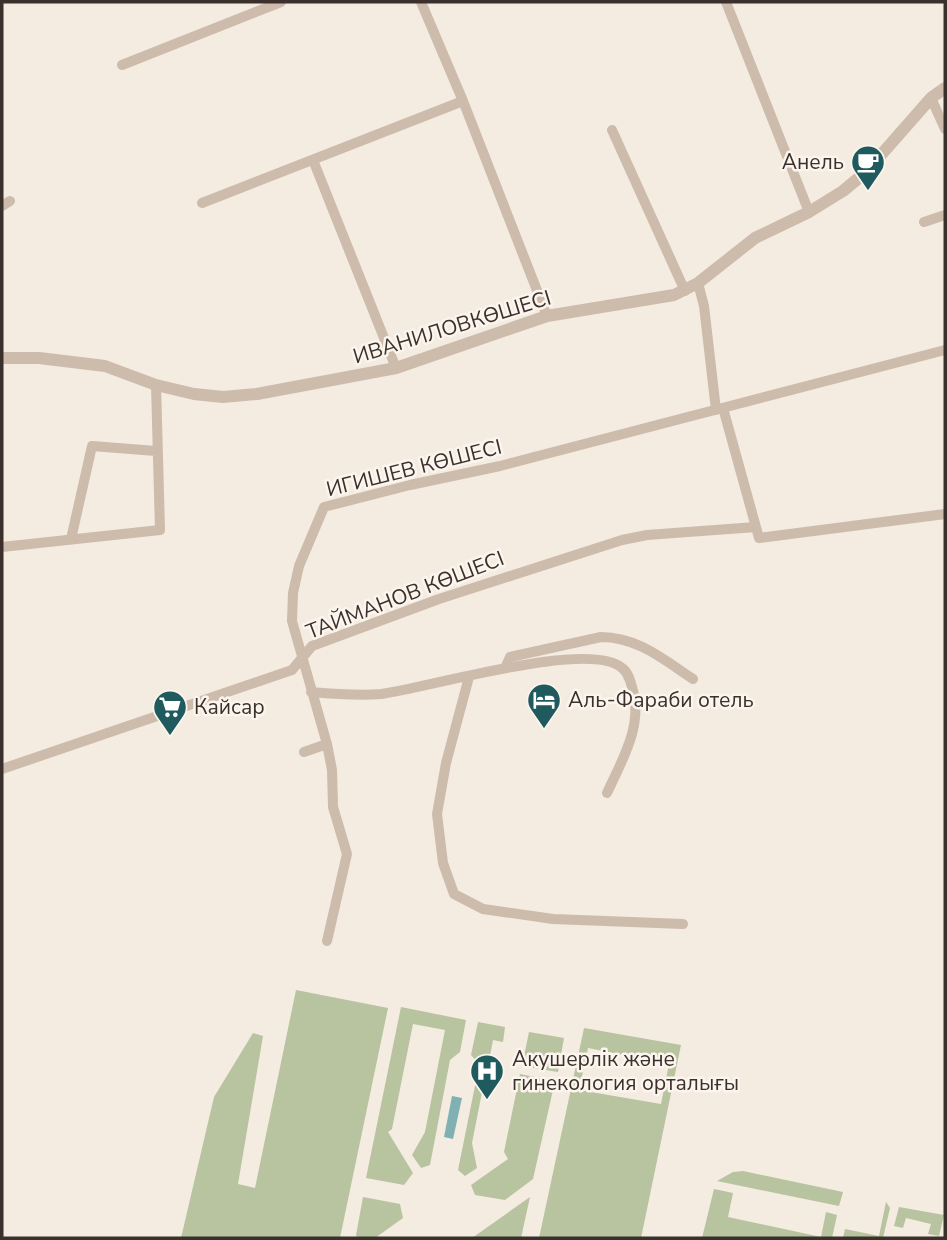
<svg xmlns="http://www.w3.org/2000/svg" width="947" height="1240" font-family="'Nunito Sans',sans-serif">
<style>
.green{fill:#b8c4a0;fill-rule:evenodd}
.water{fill:#7fb0b2}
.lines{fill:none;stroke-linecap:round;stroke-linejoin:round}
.minor{stroke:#cdbbac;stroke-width:10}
.tertiary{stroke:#cdbbac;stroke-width:12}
.labels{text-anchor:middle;stroke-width:5;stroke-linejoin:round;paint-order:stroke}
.poi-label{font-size:21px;fill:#3b302b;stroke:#fbf5ee;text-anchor:start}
.street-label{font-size:21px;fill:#3b302b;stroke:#fbf5ee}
</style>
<rect width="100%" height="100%" fill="#f4ebe1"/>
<path class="green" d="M296 990 388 1008 340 1238H181L214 1097 253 1033 263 1036 238 1184 255 1188Z
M401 1007 466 1020 460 1052 450 1060 430 1165 421 1168 412 1155 425 1132 445 1030 413 1024 392 1129 388 1132 413 1173 404 1185 366 1178Z
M478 1022 505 1027 503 1042 493 1040 488 1066 479 1064 471 1055Z
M584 1028 681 1045 641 1238H539ZM588 1048 669 1064 661 1104 579 1090Z
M529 1032 564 1038 558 1072 522 1066Z
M520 1074 555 1081 533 1179 505 1200 475 1195 471 1185 508 1159 504 1152Z
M477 1076 485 1077 472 1143 477 1168 465 1176 458 1170Z
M743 1171 843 1192 839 1206 717 1181 733 1172Z
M714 1189 733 1193 728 1217 821 1237 826 1212 837 1215 832 1238H702Z
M363 1197 400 1204 403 1218 375 1238H358L356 1235Z
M530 1197 521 1238H472Z
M886 1202 890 1208 883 1238H843L845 1229 879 1236Z
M899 1207 944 1215 939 1236 928 1234 931 1224 906 1218 903 1228 894 1226Z"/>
<path class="water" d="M452 1096 462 1098 453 1139 444 1137Z"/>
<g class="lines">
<path class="minor" d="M421 2 463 101 547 316
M726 2 809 212
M122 65 281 2
M931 98 945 129
M612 130 685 291
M313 160 396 368
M202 203 463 101
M2 206 10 201
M924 222 945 215
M698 283 704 306 716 410
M723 408 759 538 945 514
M71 539 92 446 156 451
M2 547 160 530 156 385
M505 668 510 657 601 637C638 637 664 660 693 679
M469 677 446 763 437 814 443 863 454 894 483 909 553 919 683 924
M311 692C334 694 358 696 381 694 428 688 589 639 622 668 628 672 630 680 632 687 644 725 622 760 607 793
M304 752 327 744
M2 769 292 670 312 646 439 599 622 540 647 535 756 527
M327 941 347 854 333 807 332 770 327 744 292 621 293 593 299 566 324 507 410 485 500 466 945 350"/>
<path class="tertiary" d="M2 358H39L105 366 156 385 194 394 223 397 257 394 396 368 547 316 674 295 698 283 755 238 809 212 843 191 866 172 931 98 945 88"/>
</g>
<defs>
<g id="cafe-pin" transform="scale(1.75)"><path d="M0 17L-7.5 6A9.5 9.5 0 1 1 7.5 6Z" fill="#1f5a5e" stroke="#fbf5ee"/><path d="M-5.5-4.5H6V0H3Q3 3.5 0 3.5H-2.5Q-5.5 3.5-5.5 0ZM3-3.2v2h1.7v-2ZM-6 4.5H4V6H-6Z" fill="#fff"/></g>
<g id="hotel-pin" transform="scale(1.75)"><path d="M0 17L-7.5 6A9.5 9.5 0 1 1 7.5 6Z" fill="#1f5a5e" stroke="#fbf5ee"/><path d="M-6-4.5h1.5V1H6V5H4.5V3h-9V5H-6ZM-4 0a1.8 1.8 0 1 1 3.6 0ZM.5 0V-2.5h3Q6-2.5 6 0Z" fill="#fff"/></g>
<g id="supermarket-pin" transform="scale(1.75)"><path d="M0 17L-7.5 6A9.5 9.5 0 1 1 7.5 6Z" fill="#1f5a5e" stroke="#fbf5ee"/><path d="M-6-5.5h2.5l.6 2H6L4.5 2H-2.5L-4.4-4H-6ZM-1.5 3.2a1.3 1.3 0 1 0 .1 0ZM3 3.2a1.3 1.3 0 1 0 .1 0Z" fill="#fff"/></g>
<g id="hospital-pin" transform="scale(1.75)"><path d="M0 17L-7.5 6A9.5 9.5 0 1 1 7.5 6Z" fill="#1f5a5e" stroke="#fbf5ee"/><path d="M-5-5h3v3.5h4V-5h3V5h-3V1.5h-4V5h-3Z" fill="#fff"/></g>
</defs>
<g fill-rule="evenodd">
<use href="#cafe-pin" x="868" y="162"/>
<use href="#hotel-pin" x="544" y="700"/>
<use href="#supermarket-pin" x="170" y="707"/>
<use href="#hospital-pin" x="487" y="1071"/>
</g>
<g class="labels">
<g class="poi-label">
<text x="844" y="169" text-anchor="end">Анель</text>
<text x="568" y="707">Аль-Фараби отель</text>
<text x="194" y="714">Кайсар</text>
<text x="512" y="1066">Акушерлік және<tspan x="512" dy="24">гинекология орталығы</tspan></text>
</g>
<g class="street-label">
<text transform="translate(452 327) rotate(-17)" y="7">ИВАНИЛОВКӨШЕСІ</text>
<text transform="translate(414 468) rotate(-14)" y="7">ИГИШЕВ КӨШЕСІ</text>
<text transform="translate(405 595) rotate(-21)" y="7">ТАЙМАНОВ КӨШЕСІ</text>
</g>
</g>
<rect width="947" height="1240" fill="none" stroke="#3b302b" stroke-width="7"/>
</svg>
